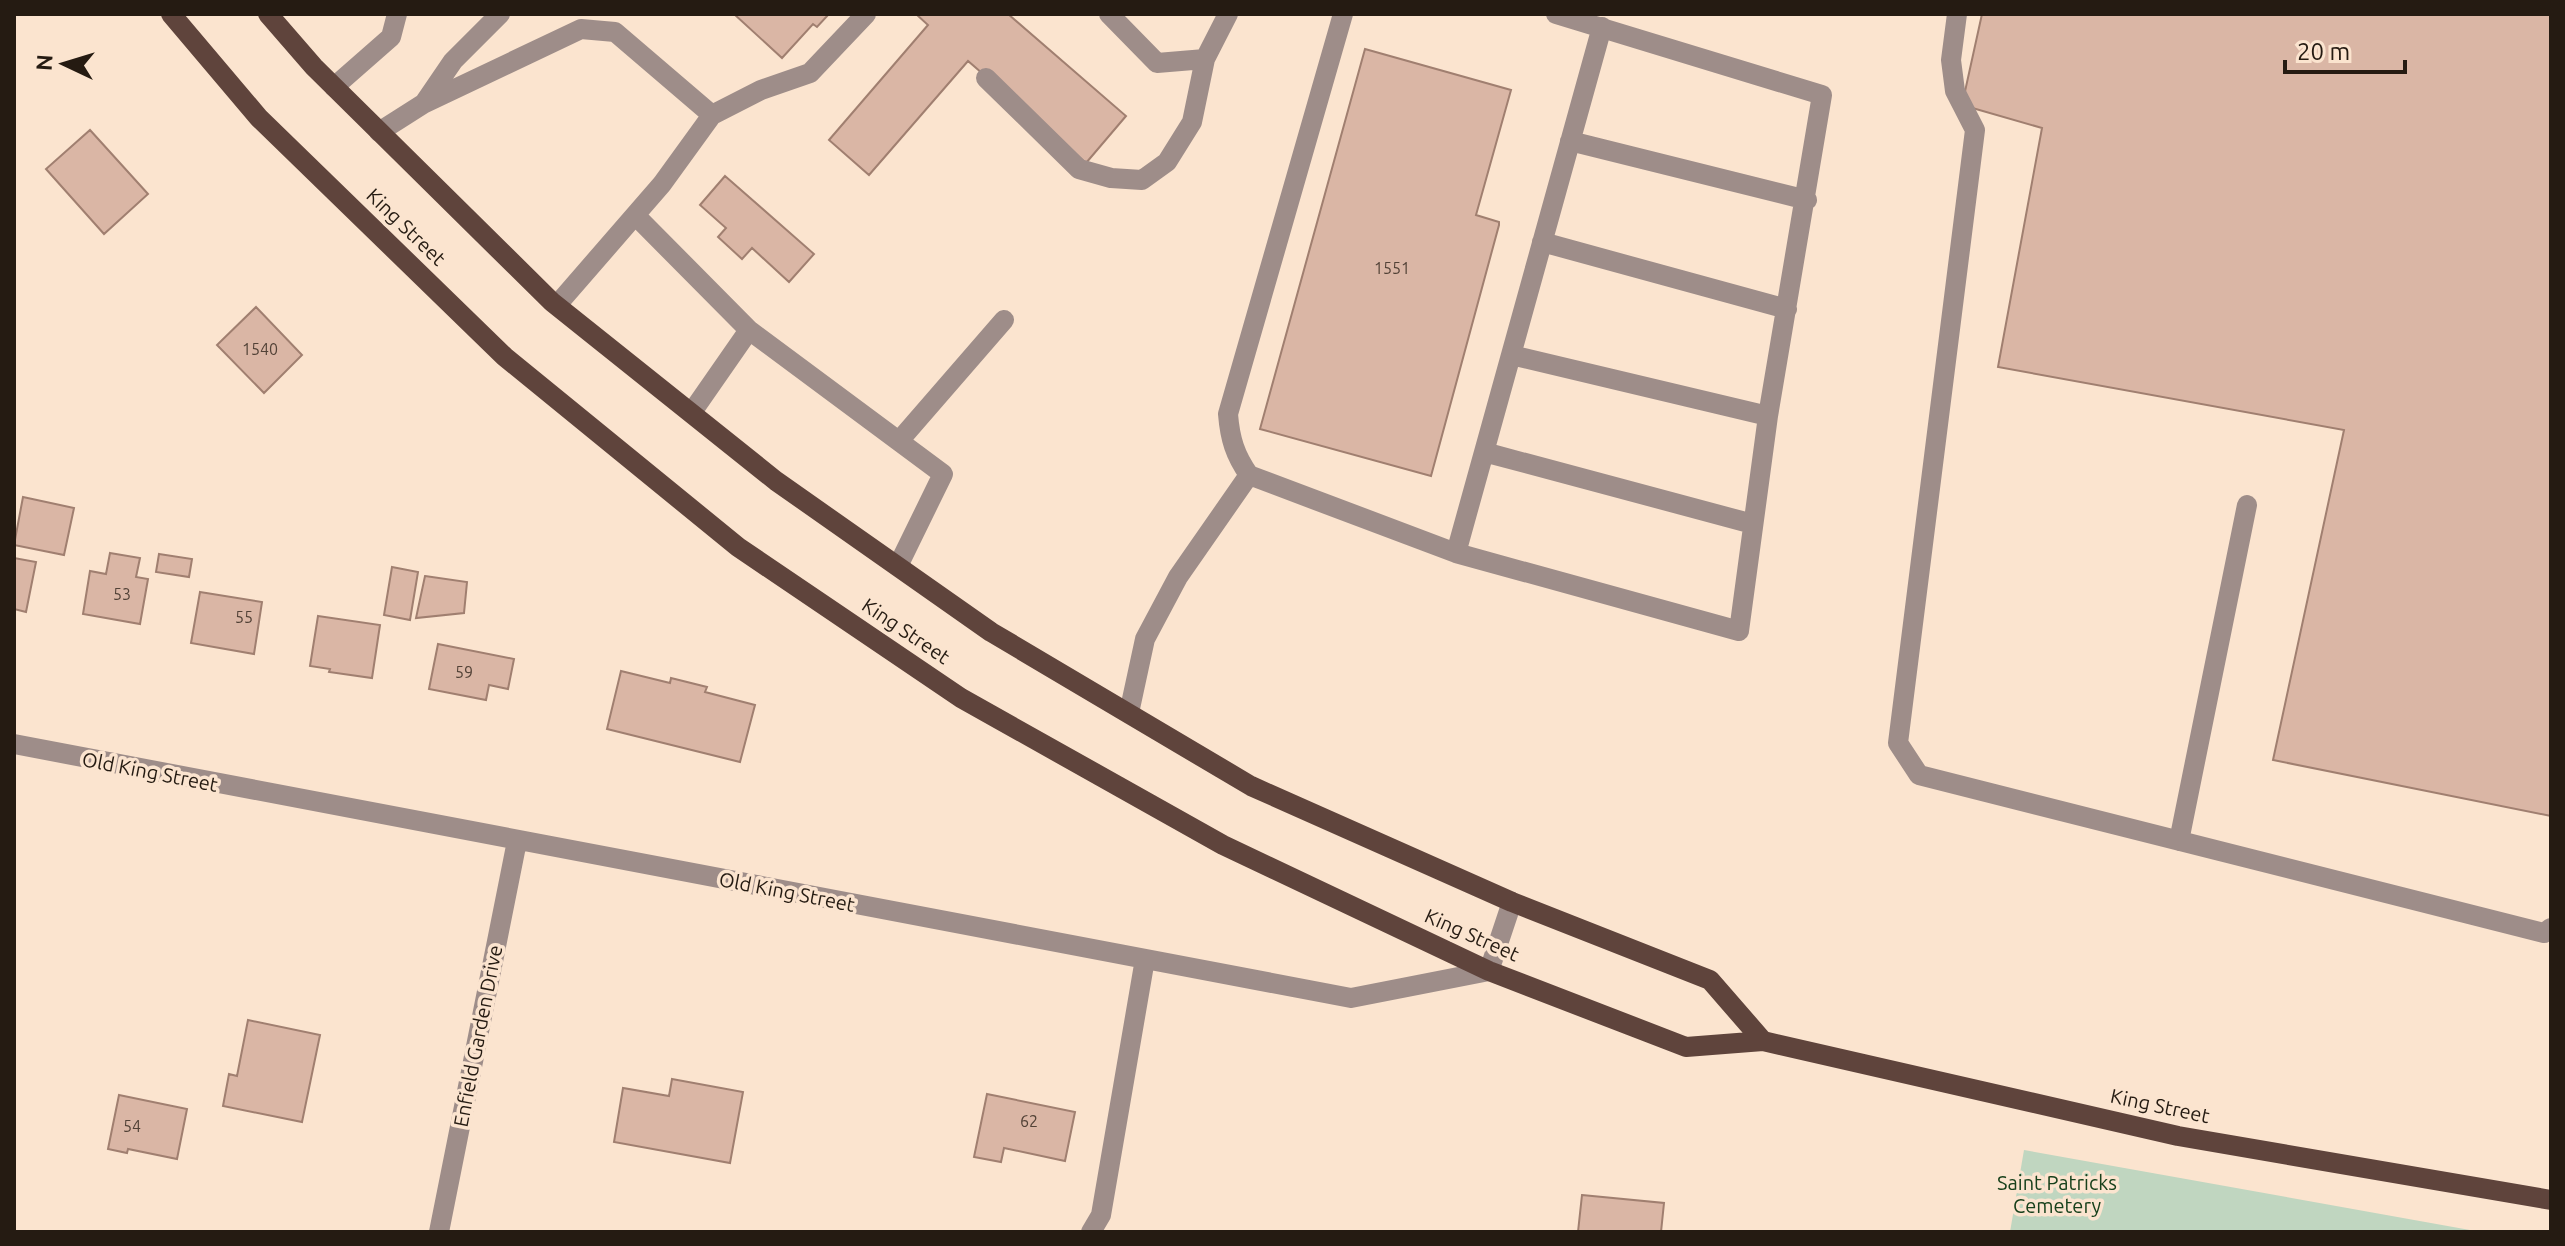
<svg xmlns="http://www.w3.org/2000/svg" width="2565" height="1246" font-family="Ubuntu,sans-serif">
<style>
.green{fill:#c0d6c0}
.building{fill:#dab6a5;stroke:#a07f70;stroke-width:2}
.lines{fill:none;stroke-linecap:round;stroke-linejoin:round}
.minor{stroke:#9e8d89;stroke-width:20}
.major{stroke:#5f443c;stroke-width:20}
.labels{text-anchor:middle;stroke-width:7;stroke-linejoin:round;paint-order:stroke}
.number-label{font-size:16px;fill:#524237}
.street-label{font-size:20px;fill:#251b12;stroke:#fbe4cf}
.park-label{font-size:20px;fill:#17401b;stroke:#fbe4cf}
</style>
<rect width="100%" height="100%" fill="#fbe4cf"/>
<path class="green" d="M2024 1150 2481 1232H2010Z"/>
<path class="building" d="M734 14H829L817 27 813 24 782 58Z
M916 14H1008L1126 116 1086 163 968 61 869 175 829 140 928 25Z
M1982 14H2551V816L2273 760 2344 430 1998 367 2042 128 1962 105Z
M1365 49 1511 90 1476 215 1499 222V225L1431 476 1260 429Z
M90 130 148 194 104 234 46 169Z
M725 176 814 254 789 282 752 248 742 259 718 237 726 228 700 205Z
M256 307 302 355 264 393 217 345Z
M23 497 74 508 64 555 14 545Z
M110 553 140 558 136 577 148 579 140 624 83 614 90 571 106 574Z
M159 554 192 559 189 577 156 572Z
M14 558 36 562 26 612 14 609Z
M392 567 418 572 410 620 384 615Z
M425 576 467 582 464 613 416 618Z
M200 592 262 602 254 654 191 643Z
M318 616 380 625 372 678 329 672 330 669 310 666Z
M438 644 514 659 508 689 489 685 486 700 429 689Z
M621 671 670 683 671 678 707 687 705 692 755 705 740 762 607 729Z
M248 1020 320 1035 302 1122 223 1106 229 1074 237 1076Z
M672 1079 743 1092 730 1163 614 1142 623 1088 669 1096Z
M987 1094 1075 1112 1065 1161 1004 1148 1001 1162 974 1157Z
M119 1095 187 1109 177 1159 128 1149 127 1153 108 1149Z
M1582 1195 1664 1203 1661 1232H1578Z"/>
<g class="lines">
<path class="minor" d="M1109 14 1157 63 1205 59 1228 14
M1343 14 1228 414C1230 439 1235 455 1249 475L1456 553 1739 631 1768 416 1822 95 1556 14
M1957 14 1951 60 1955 91 1975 130 1898 743 1919 775 2544 933 2551 928
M986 78 1079 169 1111 178 1142 180 1167 162 1192 122 1205 59
M334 87 391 37 397 14
M425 102 453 61 500 14
M379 132 423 104 581 29 615 32 712 115
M1570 141 1807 200
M635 215 749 330 692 412
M1542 242 1787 309
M557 305 662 184 712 115 761 90 810 73 866 14
M749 330 943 474 898 566
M1511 355 1768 416
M899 441 1004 320
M1484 452 1753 524
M1456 553 1602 27
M1129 713 1145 639 1178 577 1249 475
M14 744 1351 998 1489 971 1512 902
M2179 841 2247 505
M439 1232 517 841
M1091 1232 1101 1215 1145 959"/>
<path class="major" d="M171 14 259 118 505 357 738 547 961 698 1223 845 1489 971 1686 1047 1763 1041 2178 1136 2551 1200
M268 14 314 67 552 302 776 481 991 632 1251 786 1512 902 1710 980 1763 1041"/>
</g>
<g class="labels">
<g class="number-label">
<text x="1392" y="274">1551</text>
<text x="260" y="355">1540</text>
<text x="122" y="600">53</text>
<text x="244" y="623">55</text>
<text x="464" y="678">59</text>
<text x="1029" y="1127">62</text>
<text x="132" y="1132">54</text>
</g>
<g class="street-label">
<text transform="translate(406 227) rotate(44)" y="7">King Street</text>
<text transform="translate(906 631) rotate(34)" y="7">King Street</text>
<text transform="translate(150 772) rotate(11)" y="7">Old King Street</text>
<text transform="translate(787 892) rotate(11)" y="7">Old King Street</text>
<text transform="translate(1472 935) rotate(24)" y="7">King Street</text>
<text transform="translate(478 1036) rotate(-79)" y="7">Enfield Garden Drive</text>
<text transform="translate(2160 1106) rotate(12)" y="7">King Street</text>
</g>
<g class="park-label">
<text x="2057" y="1190">Saint Patricks<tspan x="2057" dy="23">Cemetery</tspan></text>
</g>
</g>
<rect width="2565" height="1246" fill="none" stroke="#251b12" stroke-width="32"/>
<g transform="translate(64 64) rotate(274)" stroke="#fbe4cf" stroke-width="6" paint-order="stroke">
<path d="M0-6L14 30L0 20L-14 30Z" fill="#251b12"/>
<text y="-12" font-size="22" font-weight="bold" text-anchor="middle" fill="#251b12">N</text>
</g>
<path d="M2285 60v12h120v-12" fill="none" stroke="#251b12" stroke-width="4"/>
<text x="2297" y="60" font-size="24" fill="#251b12" stroke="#fbe4cf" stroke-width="6" paint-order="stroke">20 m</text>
</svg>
